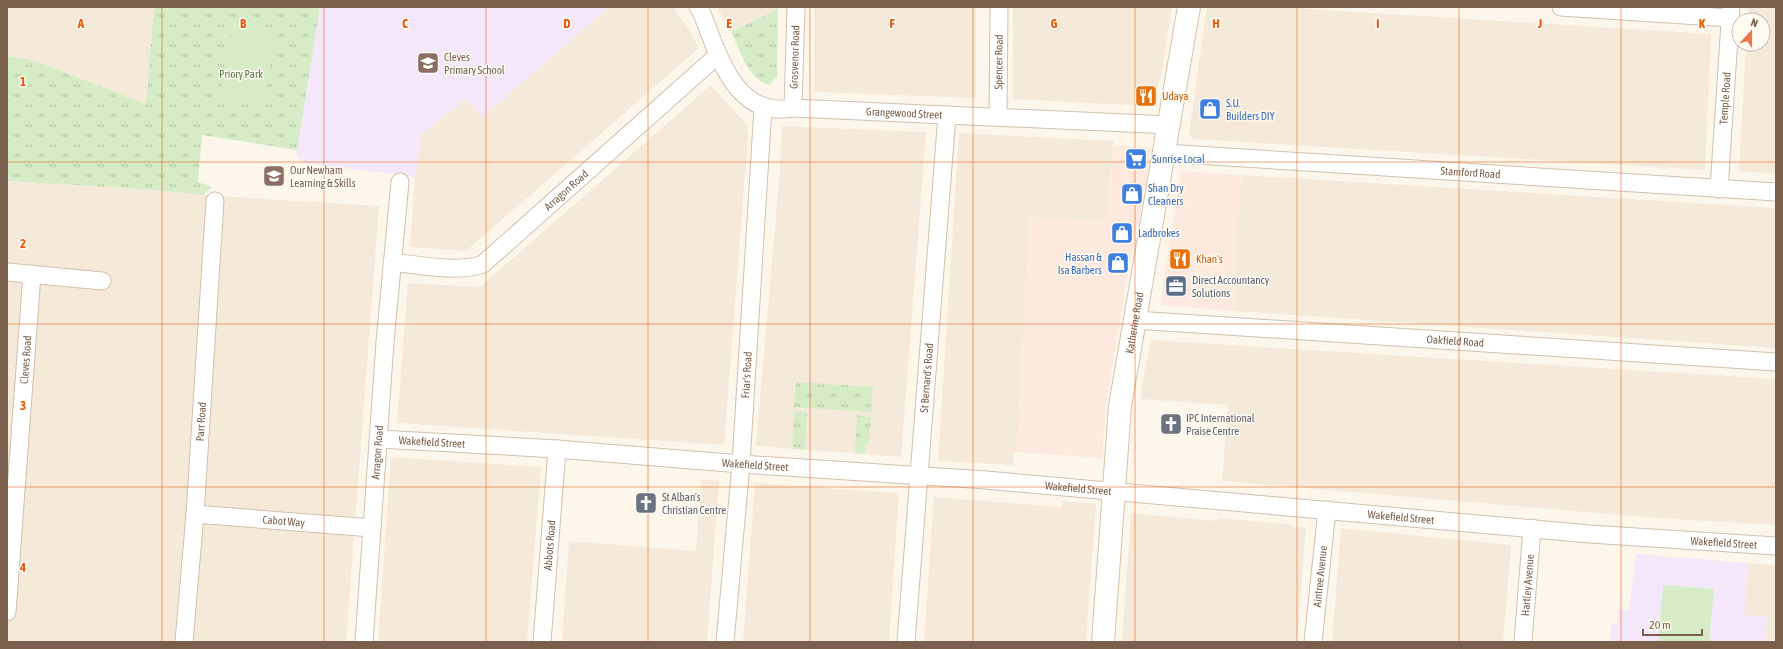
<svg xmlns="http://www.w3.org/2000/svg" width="1783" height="649" font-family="'Asap Condensed',sans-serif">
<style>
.residential{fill:#f5ead9}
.commercial{fill:#fee9de}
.education{fill:#f4e7fa}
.grass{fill:url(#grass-tufts)}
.pitch{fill:#d5ecc7}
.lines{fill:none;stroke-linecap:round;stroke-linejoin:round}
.minor-casing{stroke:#d1c0af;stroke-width:19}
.secondary-casing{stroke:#d6c2ae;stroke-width:24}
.minor{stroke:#fff;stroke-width:17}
.secondary{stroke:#fff;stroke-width:22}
.grid{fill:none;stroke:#e8590c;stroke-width:1;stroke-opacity:0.55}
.labels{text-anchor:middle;stroke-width:3;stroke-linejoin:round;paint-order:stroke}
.education-label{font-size:11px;fill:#785e54;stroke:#fffbf2;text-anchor:start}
.street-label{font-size:11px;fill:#7a5f4c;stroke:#fffbf2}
.park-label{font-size:11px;fill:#4e7a40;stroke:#fffbf2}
.food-label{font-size:11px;fill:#c56008;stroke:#fffbf2;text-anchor:start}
.shop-label{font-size:11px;fill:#366cbe;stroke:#fffbf2;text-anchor:start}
.service-label{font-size:11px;fill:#4e5e75;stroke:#fffbf2;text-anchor:start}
.worship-label{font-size:11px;fill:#5b616d;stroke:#fffbf2;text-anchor:start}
.grid-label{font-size:13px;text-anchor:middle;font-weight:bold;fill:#e8590c;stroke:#fffbf2;stroke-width:3;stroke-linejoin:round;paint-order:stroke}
</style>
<defs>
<pattern id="grass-tufts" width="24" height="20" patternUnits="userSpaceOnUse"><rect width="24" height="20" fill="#d5ecc7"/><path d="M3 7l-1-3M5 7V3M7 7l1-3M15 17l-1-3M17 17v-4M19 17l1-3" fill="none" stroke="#b2c2a4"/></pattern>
</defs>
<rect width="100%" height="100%" fill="#fdf7eb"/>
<path class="residential" d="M7 7H154L146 104 33 60 7 56Z
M609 7H673L687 26 699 48 466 251 410 247 415 177 421 136 465 98 482 117Z
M717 7H778V9L731 32Z
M814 7H976V98L814 92Z
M1013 7H1172L1161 75 1153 103 1148 106 1013 99Z
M1207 7H1278L1711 34 1705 170 1193 139 1189 134Z
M1748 7H1776V174L1739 171 1746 44H1763V20H1748Z
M711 85 746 124 748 136 724 445 397 423 408 283 480 287Z
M782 126 926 132 901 457 756 446 780 170Z
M959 133 1114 141 1106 223 1029 218 1017 452H1014L1013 465 938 461Z
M1242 175 1776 208V348L1235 311 1236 233Z
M7 181 143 189 203 195 379 206 346 642H7Z
M1151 340 1776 379V525L1656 518 1222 481 1228 405 1141 399 1142 384Z
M391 457 541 467 527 642H378Z
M701 479 719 481V482L707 642H562L569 541 696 551Z
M755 483 899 493 889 642H743Z
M934 497 1062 507 1063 501 1096 504 1086 642H924Z
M1131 513 1218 521V518L1290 524V526L1306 528 1297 642H1122Z
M1341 528 1511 545 1503 642H1332Z
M1748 563 1776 565V642H1765L1767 617 1744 616Z"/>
<path class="commercial" d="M1114 145 1151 148 1138 226H1136L1106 404 1102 458 1017 452 1029 218 1106 223Z
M1181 171 1242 175 1236 233 1235 311 1160 305Z"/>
<path class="education" d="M320 7H609L482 117 465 98 421 136 415 177 304 163 296 156Z
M1636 554 1748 563 1744 615 1767 617 1765 642H1610L1612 623 1617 624 1618 610 1629 611Z"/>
<path class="grass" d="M154 7H320L297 150 202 135 198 182 212 187 203 195 143 189 7 181V56L33 60 146 104Z
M778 9 777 77 769 85C748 79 740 50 731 32Z
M796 382 873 387 871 412 794 407Z
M794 411 807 412 805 450 792 449Z
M857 415 871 417 869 443H865V454L855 453Z"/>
<path class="pitch" d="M233 21 276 29 263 105 220 97Z
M1663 585 1714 589 1709 642H1658Z"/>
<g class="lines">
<g class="minor-casing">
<g id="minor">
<path id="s1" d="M698 7 701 11C718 53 734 119 793 108L1170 125"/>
<path d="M1561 7 1730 18"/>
<path id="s2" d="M793 108 796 7"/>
<path id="s3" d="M998 117 999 7"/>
<path id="s4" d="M1165 153 1776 192"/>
<path id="s5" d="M1719 189 1731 7"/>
<path id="s6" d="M392 262C418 265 460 273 483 264L718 55"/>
<path d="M7 272 102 281"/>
<path id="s7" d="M1135 320 1776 362"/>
<path id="s8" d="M379 439 557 449 741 464 986 480 1590 534 1776 546"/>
<path id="s9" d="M195 514 372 528"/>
<path id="s10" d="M7 612 32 274"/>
<path id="s11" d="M184 642 195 514 215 201"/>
<path id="s12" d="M364 642 385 342 400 182"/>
<path id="s13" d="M542 642 557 449"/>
<path id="s14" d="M725 642 741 464 763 107"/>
<path id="s15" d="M906 642 947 115"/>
<path id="s16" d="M1313 642 1327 510"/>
<path id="s17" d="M1523 642 1532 528"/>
</g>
</g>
<g class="secondary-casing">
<g id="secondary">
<path id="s18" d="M1103 642 1120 406 1189 7"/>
</g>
</g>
<use href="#minor" class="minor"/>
<use href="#secondary" class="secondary"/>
</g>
<path class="grid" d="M162 7V642M324 7V642M486 7V642M648 7V642M810 7V642M973 7V642M1135 7V642M1297 7V642M1459 7V642M1621 7V642M7 162H1776M7 324H1776M7 487H1776"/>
<defs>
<g id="school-square" transform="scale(1.15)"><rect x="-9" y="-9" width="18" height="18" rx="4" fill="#8d6e63" stroke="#fffbf2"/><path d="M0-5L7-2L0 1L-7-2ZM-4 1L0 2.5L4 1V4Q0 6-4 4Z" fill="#fff"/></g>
<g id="restaurant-square" transform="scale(1.15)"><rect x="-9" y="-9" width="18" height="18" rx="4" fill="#e8710a" stroke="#fffbf2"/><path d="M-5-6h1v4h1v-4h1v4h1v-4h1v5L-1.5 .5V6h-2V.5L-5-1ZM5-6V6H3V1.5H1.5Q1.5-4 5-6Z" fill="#fff"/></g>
<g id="shop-square" transform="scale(1.15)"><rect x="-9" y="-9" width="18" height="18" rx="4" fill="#3f7fe0" stroke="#fffbf2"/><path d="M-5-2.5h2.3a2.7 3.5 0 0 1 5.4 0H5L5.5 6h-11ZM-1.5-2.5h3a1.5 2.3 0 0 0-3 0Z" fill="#fff"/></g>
<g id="supermarket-square" transform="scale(1.15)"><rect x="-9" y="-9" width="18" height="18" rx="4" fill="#3f7fe0" stroke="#fffbf2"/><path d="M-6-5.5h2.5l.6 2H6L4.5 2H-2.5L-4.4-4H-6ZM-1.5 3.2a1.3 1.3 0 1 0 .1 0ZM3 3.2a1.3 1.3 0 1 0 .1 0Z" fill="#fff"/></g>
<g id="university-square" transform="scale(1.15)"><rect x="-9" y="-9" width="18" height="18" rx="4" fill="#8d6e63" stroke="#fffbf2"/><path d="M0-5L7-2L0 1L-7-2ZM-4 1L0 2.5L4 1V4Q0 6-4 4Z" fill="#fff"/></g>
<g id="office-square" transform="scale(1.15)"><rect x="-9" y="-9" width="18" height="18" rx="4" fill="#5c6f8a" stroke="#fffbf2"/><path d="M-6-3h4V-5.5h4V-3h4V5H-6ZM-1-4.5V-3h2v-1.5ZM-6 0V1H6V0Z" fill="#fff"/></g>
<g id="church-square" transform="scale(1.15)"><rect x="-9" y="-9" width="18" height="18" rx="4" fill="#6b7280" stroke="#fffbf2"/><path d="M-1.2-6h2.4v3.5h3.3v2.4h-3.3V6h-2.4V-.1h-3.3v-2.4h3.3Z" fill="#fff"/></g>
</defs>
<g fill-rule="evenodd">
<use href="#school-square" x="428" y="63"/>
<use href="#restaurant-square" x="1146" y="96"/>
<use href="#shop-square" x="1210" y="109"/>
<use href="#supermarket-square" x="1136" y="159"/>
<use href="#university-square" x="274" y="176"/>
<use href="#shop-square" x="1132" y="194"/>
<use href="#shop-square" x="1122" y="233"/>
<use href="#restaurant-square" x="1180" y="259"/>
<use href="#shop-square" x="1118" y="263"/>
<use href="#office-square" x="1176" y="286"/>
<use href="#church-square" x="1171" y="424"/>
<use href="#church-square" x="646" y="503"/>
</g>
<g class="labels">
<g class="education-label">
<text x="444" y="61">Cleves<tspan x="444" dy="13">Primary School</tspan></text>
<text x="290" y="174">Our Newham<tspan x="290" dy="13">Learning &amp; Skills</tspan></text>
</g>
<g class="street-label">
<text dy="4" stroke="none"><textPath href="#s2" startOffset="51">Grosvenor Road</textPath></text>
<text dy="4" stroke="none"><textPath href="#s3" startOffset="55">Spencer Road</textPath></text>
<text dy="4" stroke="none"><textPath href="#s5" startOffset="91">Temple Road</textPath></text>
<text dy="4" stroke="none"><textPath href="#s1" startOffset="264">Grangewood Street</textPath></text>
<text dy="4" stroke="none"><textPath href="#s4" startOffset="306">Stamford Road</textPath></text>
<text dy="4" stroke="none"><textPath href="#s6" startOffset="203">Arragon Road</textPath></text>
<text dy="4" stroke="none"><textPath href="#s18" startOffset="321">Katherine Road</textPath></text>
<text dy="4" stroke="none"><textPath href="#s7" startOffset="321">Oakfield Road</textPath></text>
<text dy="4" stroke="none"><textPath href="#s10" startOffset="253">Cleves Road</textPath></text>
<text dy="4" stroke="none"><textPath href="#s14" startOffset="268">Friar's Road</textPath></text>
<text dy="4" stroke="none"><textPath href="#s15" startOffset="265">St Bernard's Road</textPath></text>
<text dy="4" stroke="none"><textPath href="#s11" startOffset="221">Parr Road</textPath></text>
<text dy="4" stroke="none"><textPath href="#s8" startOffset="53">Wakefield Street</textPath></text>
<text dy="4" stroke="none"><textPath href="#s12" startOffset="190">Arragon Road</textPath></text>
<text dy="4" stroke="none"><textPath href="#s8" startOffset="377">Wakefield Street</textPath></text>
<text dy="4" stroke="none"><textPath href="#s8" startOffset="701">Wakefield Street</textPath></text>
<text dy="4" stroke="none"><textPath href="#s8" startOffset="1025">Wakefield Street</textPath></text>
<text dy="4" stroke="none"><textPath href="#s9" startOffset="89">Cabot Way</textPath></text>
<text dy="4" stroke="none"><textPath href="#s8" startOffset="1349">Wakefield Street</textPath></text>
<text dy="4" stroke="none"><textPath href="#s13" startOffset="97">Abbots Road</textPath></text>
<text dy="4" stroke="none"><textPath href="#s16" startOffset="66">Aintree Avenue</textPath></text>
<text dy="4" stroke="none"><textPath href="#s17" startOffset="57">Hartley Avenue</textPath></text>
</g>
<g class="park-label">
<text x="241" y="78">Priory Park</text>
</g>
<g class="food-label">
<text x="1162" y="100">Udaya</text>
<text x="1196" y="263">Khan's</text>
</g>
<g class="shop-label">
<text x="1226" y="107">S.U.<tspan x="1226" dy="13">Builders DIY</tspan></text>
<text x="1152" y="163">Sunrise Local</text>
<text x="1148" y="192">Shan Dry<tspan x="1148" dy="13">Cleaners</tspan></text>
<text x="1138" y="237">Ladbrokes</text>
<text x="1102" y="261" text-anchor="end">Hassan &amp;<tspan x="1102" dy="13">Isa Barbers</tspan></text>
</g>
<g class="service-label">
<text x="1192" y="284">Direct Accountancy<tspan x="1192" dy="13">Solutions</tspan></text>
</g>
<g class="worship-label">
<text x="1186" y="422">IPC International<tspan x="1186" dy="13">Praise Centre</tspan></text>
<text x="662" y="501">St Alban's<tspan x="662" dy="13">Christian Centre</tspan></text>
</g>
</g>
<g class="grid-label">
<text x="81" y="28">A</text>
<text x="243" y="28">B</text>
<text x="405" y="28">C</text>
<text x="567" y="28">D</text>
<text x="729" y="28">E</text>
<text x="892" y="28">F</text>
<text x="1054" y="28">G</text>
<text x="1216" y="28">H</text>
<text x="1378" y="28">I</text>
<text x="1540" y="28">J</text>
<text x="1702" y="28">K</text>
<text x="23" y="86">1</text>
<text x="23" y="248">2</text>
<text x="23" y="410">3</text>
<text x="23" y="572">4</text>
</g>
<rect width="1783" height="649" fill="none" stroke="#7a5f4c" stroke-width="16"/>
<g transform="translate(1751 32) rotate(21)"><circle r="19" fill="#fffbf2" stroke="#cabdb0"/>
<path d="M0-3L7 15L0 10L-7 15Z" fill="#ea784d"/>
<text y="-6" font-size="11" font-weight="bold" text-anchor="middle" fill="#7a5f4c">N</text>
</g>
<path d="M1643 629v6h59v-6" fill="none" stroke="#7a5f4c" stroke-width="2"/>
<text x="1649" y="629" font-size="12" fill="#7a5f4c" stroke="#fffbf2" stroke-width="3" paint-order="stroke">20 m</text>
</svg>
